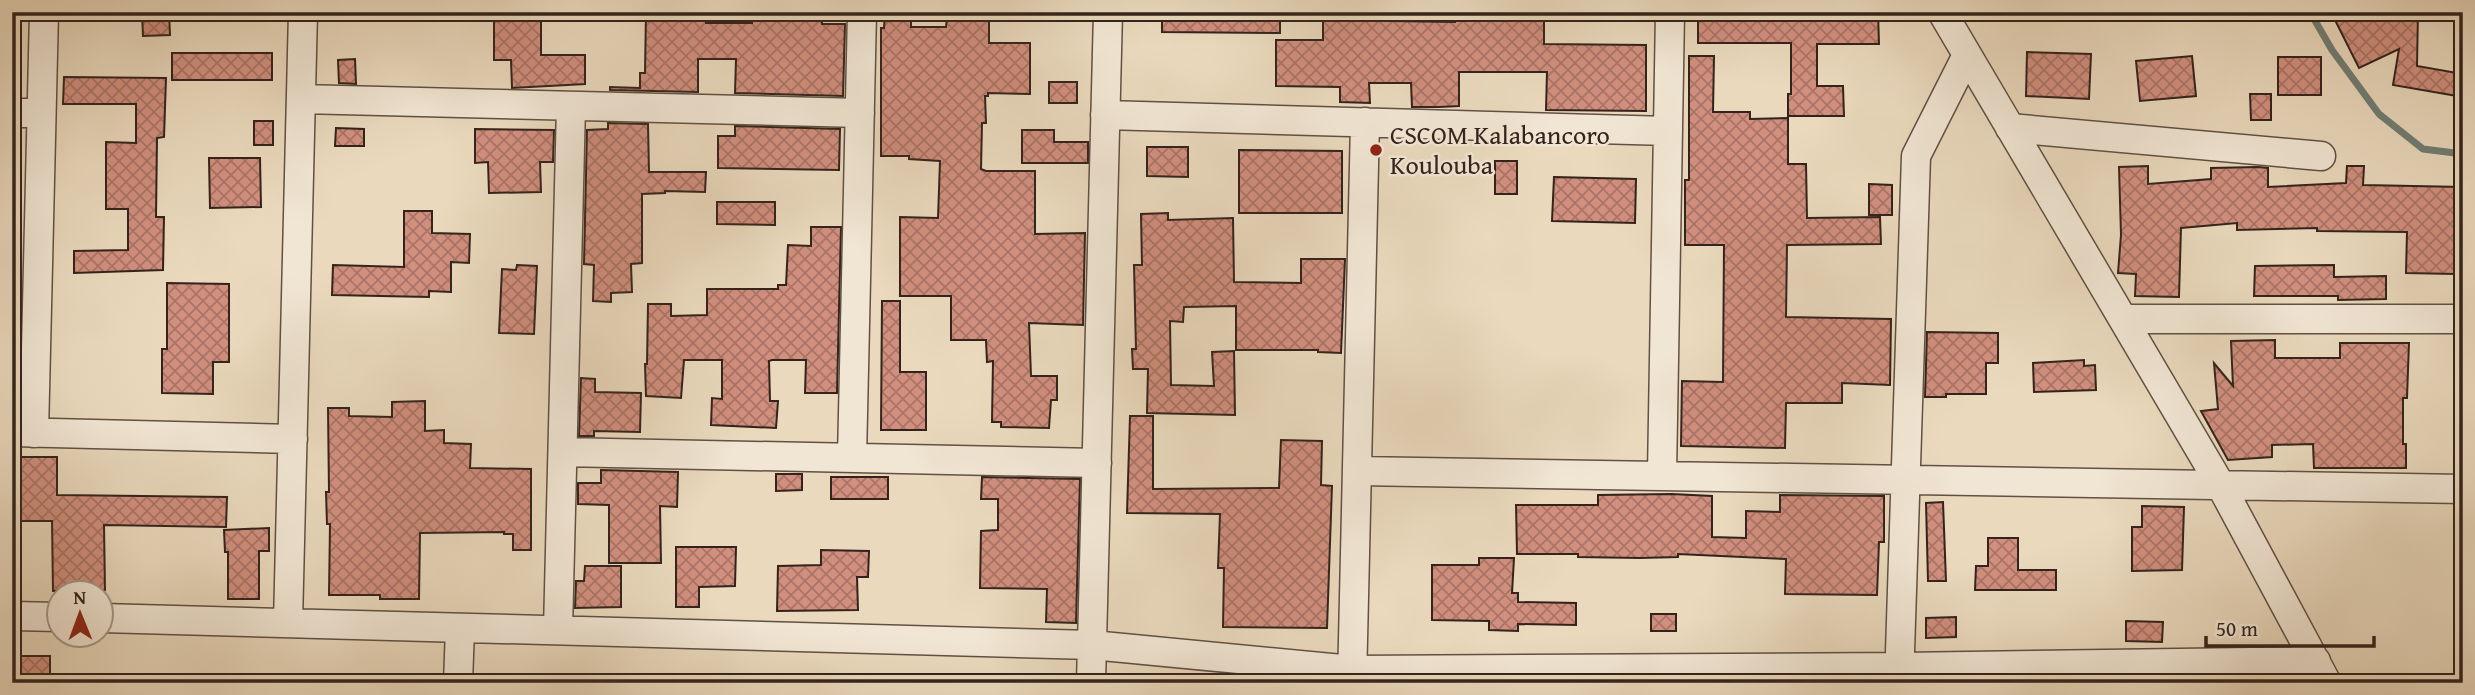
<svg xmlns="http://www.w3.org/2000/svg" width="2475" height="695" font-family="'Gentium Book Plus',serif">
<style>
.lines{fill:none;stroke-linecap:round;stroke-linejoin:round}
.stream{stroke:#707e75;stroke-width:7}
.building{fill:url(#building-cross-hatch);stroke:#33231c;stroke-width:2}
.minor-casing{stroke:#615044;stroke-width:31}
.minor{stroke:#f1e6d4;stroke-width:28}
.poi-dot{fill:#8f2418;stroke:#f1e6d4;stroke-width:2.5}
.labels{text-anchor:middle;stroke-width:5;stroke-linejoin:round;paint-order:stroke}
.poi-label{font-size:26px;fill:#33231c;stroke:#f1e6d4;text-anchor:start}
</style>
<defs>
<pattern id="building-cross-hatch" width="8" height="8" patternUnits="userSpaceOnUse" patternTransform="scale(1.75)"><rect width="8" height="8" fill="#d18f7e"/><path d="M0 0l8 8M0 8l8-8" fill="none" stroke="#aa7466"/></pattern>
</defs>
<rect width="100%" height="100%" fill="#ead9bd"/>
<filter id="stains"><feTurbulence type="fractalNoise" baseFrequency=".00286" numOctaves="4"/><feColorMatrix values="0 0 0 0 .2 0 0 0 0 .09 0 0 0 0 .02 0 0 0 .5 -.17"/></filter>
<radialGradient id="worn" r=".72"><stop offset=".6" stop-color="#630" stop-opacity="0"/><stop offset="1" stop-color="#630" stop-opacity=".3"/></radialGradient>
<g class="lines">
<path class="stream" d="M2310 12 2332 50 2379 114 2423 149 2463 154"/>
</g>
<path class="building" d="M142 12H169L170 35 143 36Z
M494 12H541V55H585V84L512 88 511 60H494Z
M646 12H706V23H752V12H822V24H845L843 96 735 93 736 59H698V92L610 90V87L640 88V73H645Z
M885 12H911V27H946L947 17H989V43H1030V94L988 93V96H985L986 123H982L981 169 986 171H1035V234L1085 233 1083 325 1029 323 1031 376H1057V400H1051L1049 428 1001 427V422H992L993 361 987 362 986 340H951V296H900V217L938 218 940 161 909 159V156H881V28H884Z
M1162 12H1280V33L1162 32Z
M1455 12H1544V44L1646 45V111L1546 110 1547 72H1459V106L1439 107H1412L1411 83H1369L1370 103 1340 102V87L1276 86V40H1323V20L1455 22Z
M1797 12H1878L1879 44H1817V86H1843L1844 116H1788V94H1791V43H1698V17H1797Z
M2331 12H2418L2417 66 2463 74V97L2393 85 2399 49 2359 68Z
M2027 52 2091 54 2089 99 2026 96Z
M172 53H272V80H172Z
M1689 56H1714L1713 112H1750V119L1788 118V164H1806L1807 218 1880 217 1881 244 1787 245 1786 317 1891 319 1890 385 1842 383V403H1786L1785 448 1681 446 1682 381 1723 382 1724 245H1685V180H1689Z
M2192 56 2196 96 2140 101 2136 61Z
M2278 57H2321V95H2278Z
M355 59 356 84 339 83 338 60Z
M64 77 166 78 164 137 157 138 156 217H164L163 270 74 273V251L128 250V209H106V142L136 143V104H63Z
M1049 82H1077V103H1049Z
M2250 94H2271V120H2251Z
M254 121H273V145H254Z
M608 123 648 124 649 172H706L705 192 665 191V193L642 194V263L631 264 632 292 611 293V302L593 301 594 265 584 264 587 130 608 129Z
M735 126 840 129 839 170 718 168V136H735Z
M336 128 364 129V146H335Z
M475 129 554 130 553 162H540L541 192 489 193 488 162 475 163Z
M1022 130H1054V142H1088V163H1022Z
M1147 147H1188V177L1147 176Z
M1239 150 1342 151V213H1239Z
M209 158H260L261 207 210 208Z
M1495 161H1517V194H1495Z
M2148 166V184L2211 179V168L2258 167 2268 168V187L2346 183 2347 166H2364L2363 185 2463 187V231H2456L2455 274 2406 273 2407 232 2317 231V228L2237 230V223L2181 228 2179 297 2135 296 2136 274 2118 273 2121 235 2119 167Z
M1554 177 1636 179 1635 223 1552 221Z
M1869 184 1892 185V215H1869Z
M717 202H775V225L717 224Z
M404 211H432V233L470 234 469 263 451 262V292L429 291V297L332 295 333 265 404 267Z
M1168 213V220L1233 218 1234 282 1301 283V259H1345L1341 353 1318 352V350H1236V306L1184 307 1183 322 1170 321 1171 385 1214 386 1212 352 1234 351 1235 415 1147 413 1148 369H1133L1132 349H1136L1134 265H1142L1141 214Z
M811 227H841L837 393H805L806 360H772L769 361 770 401H778L776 428 711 425 712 398 722 399V360H684L681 398 646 396 645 364H647L648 304H671V316L707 315V289H778V285H786L788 245 811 246Z
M517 265 537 266 534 334 499 333 502 269 516 270Z
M2334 265V277L2386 276V299L2338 300V296H2254L2255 266Z
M167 283 229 284V362H213V394L162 393V349H167Z
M882 301H900V372H926V430H881Z
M1927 332 1998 333V363H1986V394H1946V397H1925Z
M2275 340V358H2340V343H2409L2407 398H2403V444H2406V468H2314L2313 444 2272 445V457L2228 460 2201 411 2218 409 2214 363 2233 386 2231 341Z
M2084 360V366L2095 365 2096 390 2034 392 2033 363Z
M581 378 595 379V392L641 393 640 432 594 431V436H579Z
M425 401V431L444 430V443L471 444 470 468 531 469V550H513V534H504V532L420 533 419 599H380V595H329L330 524H327L326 492H329L328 408H349V416L392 417V402Z
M1130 416H1153V489L1279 488 1281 440 1322 441 1321 485 1332 486 1327 628 1223 627 1224 568H1218L1220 514 1127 513Z
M12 457H57V495L227 497 226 527 104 525 105 590 53 591 52 521H12Z
M601 470 678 472 677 507 660 506 661 563H609V505L578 504V483H601Z
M776 474H802V490L776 491Z
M831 477H888V499H831Z
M982 477 1080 479 1076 623 1046 622 1047 589 980 588 981 531 998 530V499H981Z
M1672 494 1712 496V537L1746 538V511L1780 512V495L1884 496V542H1879L1877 595 1785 594 1786 559 1678 554V557L1640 558 1578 557V554H1517L1516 505H1598V495Z
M1943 502 1946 581H1928L1926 503Z
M2142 506 2184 507 2182 570 2132 571V527H2142Z
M269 528V551H259V599H228V552H225L224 530Z
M1988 538H2018V570H2056V590H1975L1976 566H1988Z
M676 547H736L735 586 699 587V607H676Z
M821 550 869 551 868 577H857L858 610 777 611 778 566 821 565Z
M1479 558H1514L1512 593H1518V602L1576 603V625L1518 624V631L1489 630V621L1432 620V565H1479Z
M585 566H621V607L575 608 576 581H584Z
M1651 614H1676V631H1651Z
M1956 617V637L1926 638V618Z
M2126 621 2163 622 2162 642 2126 641Z
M12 656H50V683H16V677H12Z"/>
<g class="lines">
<g class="minor-casing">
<path id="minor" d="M1942 12 2220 484 2327 683
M301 99 860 113
M12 113H41
M1105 115 1668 131
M2010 128 2321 156
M2123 319H2455
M12 432 293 439
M34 433 44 12
M563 452 1097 463
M852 458 862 12
M1357 471 2463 489
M1662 475 1670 12
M12 616 60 617
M102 618 1092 645 1352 670 1901 667 2316 661
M288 623 303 12
M558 630 571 106
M458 683 460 628
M1091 683 1108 12
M1352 683 1365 122
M1899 683 1916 156 1967 55"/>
</g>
<use href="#minor" class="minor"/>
</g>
<circle class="poi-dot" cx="1376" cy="150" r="7"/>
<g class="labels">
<g class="poi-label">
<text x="1390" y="144">CSCOM Kalabancoro<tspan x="1390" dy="30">Koulouba</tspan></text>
</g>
</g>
<rect width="2475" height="695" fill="none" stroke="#ead9bd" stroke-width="42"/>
<rect x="14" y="14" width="2447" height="667" fill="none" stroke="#33231c" stroke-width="3.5"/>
<rect x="21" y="21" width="2433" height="653" fill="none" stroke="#33231c" stroke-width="2"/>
<g transform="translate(80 614) rotate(359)"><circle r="33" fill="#f1e6d4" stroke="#a5988a" stroke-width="2"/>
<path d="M0-5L12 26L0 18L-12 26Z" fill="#8f2418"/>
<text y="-10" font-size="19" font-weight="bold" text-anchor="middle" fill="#33231c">N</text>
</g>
<path d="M2206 636v10h168v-10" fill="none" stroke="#33231c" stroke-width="3.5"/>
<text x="2216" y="636" font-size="21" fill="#33231c" stroke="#f1e6d4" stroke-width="5" paint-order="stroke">50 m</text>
<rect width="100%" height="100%" filter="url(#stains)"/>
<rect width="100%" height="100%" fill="url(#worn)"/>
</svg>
